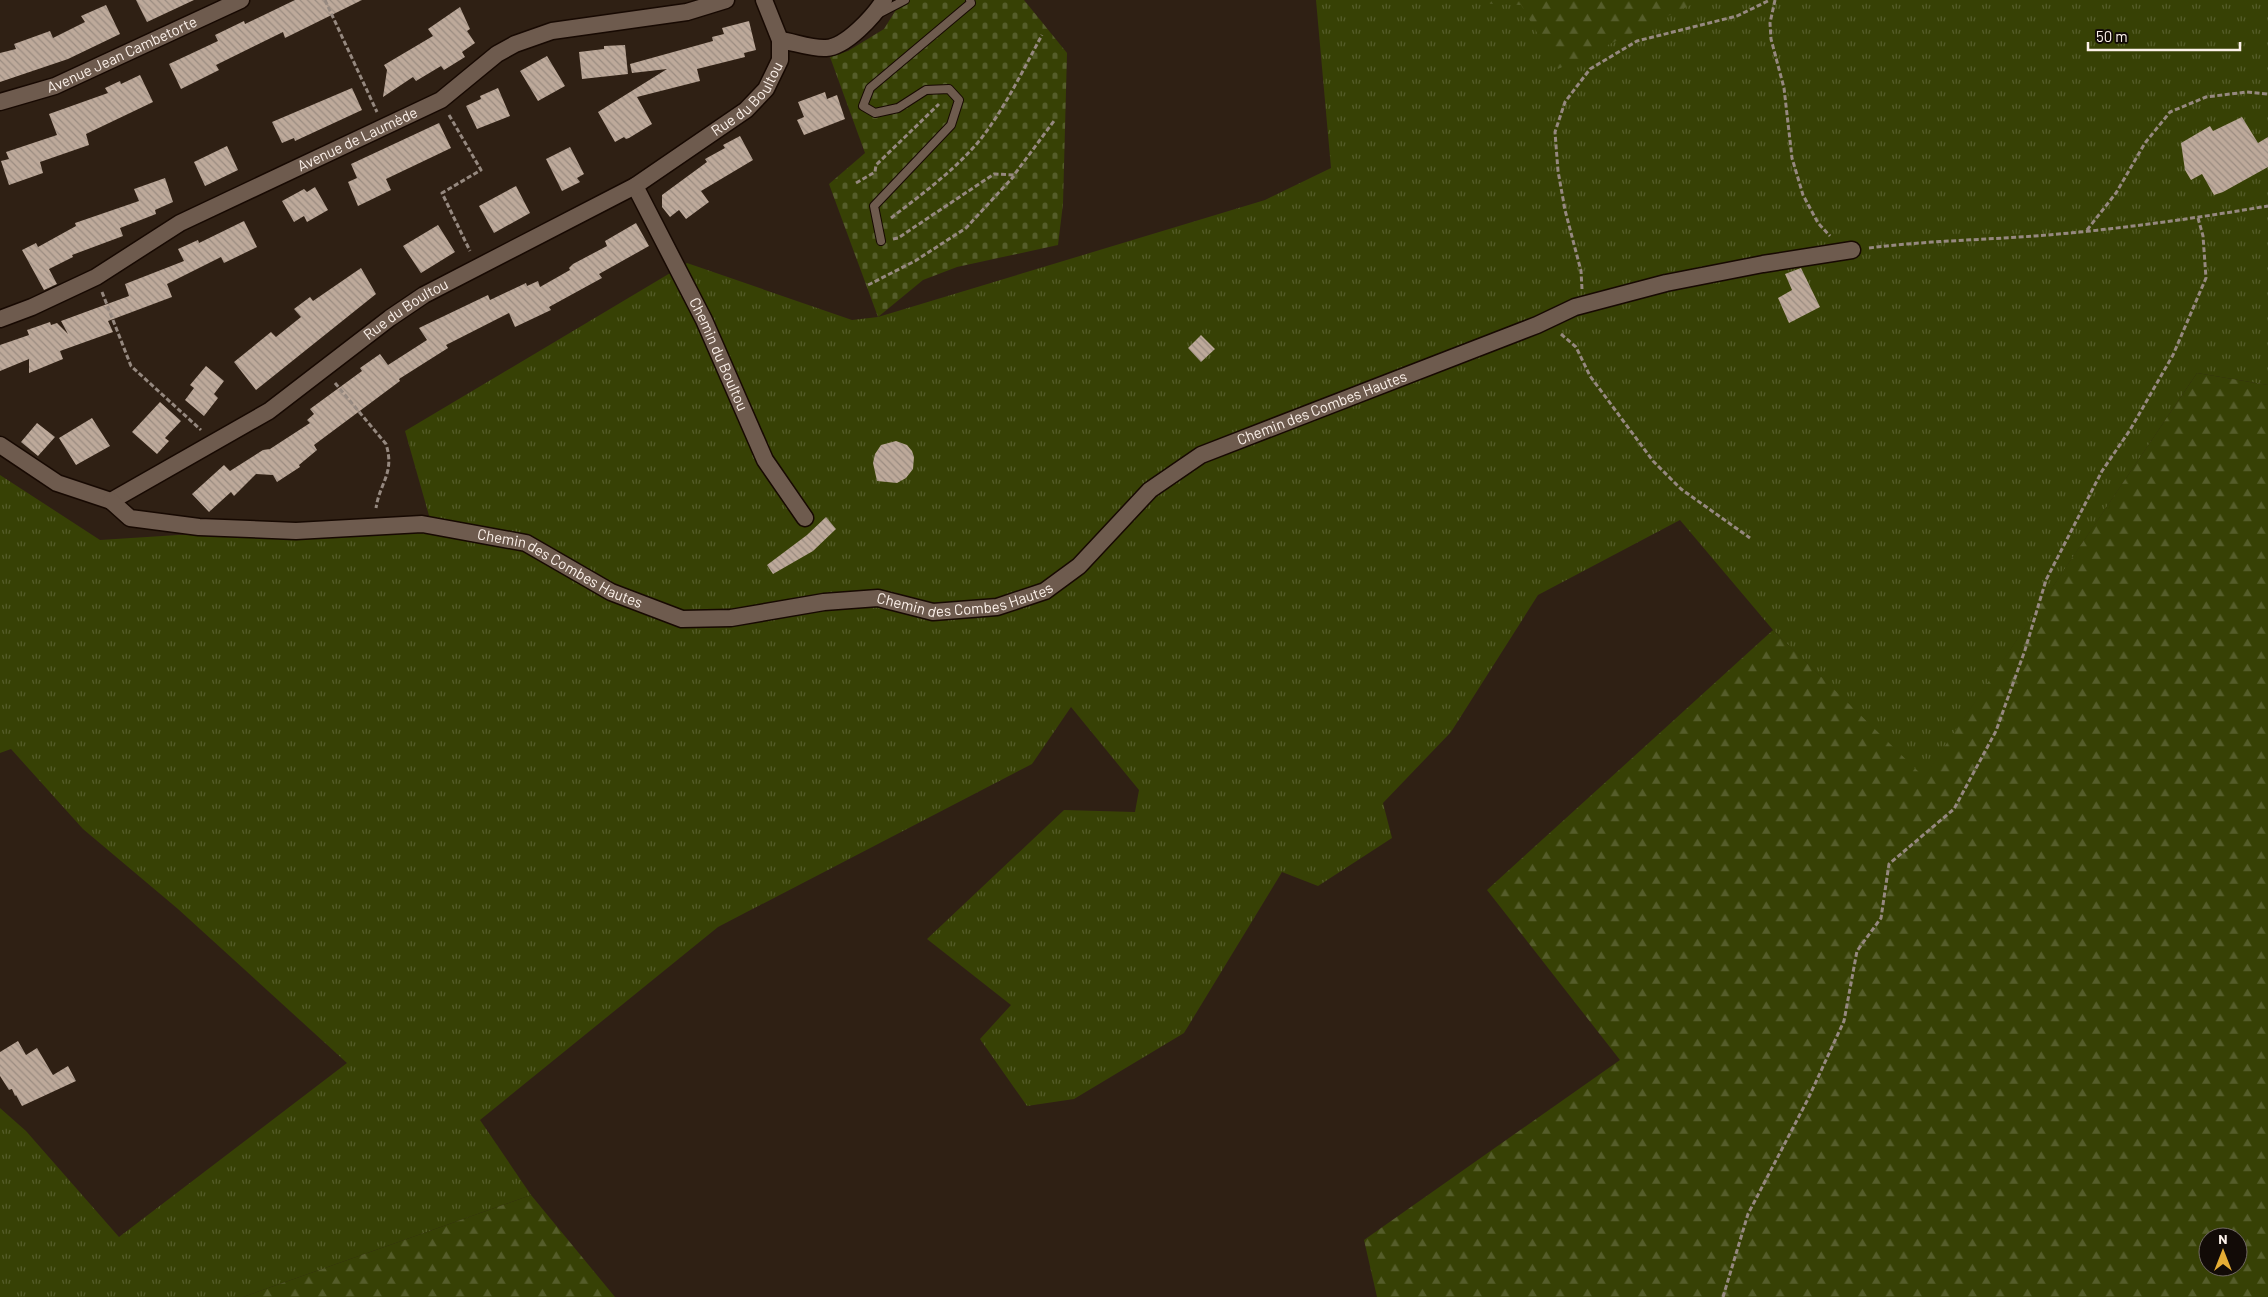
<svg xmlns="http://www.w3.org/2000/svg" width="2268" height="1297" font-family="Barlow,sans-serif">
<style>
.grass{fill:url(#grass-tufts)}
.forest{fill:url(#forest-firs);fill-rule:evenodd}
.cemetery{fill:url(#cemetery-stones)}
.building{fill:url(#building-back-hatch)}
.lines{fill:none;stroke-linecap:round;stroke-linejoin:round}
.service-casing{stroke:#170902;stroke-width:10}
.minor-casing{stroke:#170902;stroke-width:19}
.path{stroke:#968980;stroke-width:3;stroke-dasharray:5 2.5;stroke-linecap:butt}
.service{stroke:#6e5b4e;stroke-width:8}
.minor{stroke:#6e5b4e;stroke-width:16}
.labels{text-anchor:middle;stroke-width:5;stroke-linejoin:round;paint-order:stroke}
.street-label{font-size:15px;fill:#fcf1ea;stroke:#120b07}
</style>
<defs>
<pattern id="grass-tufts" width="24" height="20" patternUnits="userSpaceOnUse" patternTransform="scale(1.25)"><rect width="24" height="20" fill="#374105"/><path d="M3 7l-1-3M5 7V3M7 7l1-3M15 17l-1-3M17 17v-4M19 17l1-3" fill="none" stroke="#555d2a"/></pattern>
<pattern id="forest-firs" width="22" height="20" patternUnits="userSpaceOnUse" patternTransform="scale(1.25)"><rect width="22" height="20" fill="#374105"/><path d="M5 1l3.5 6h-7zM16 11l3.5 6h-7z" fill="#555d2a"/></pattern>
<pattern id="cemetery-stones" width="16" height="16" patternUnits="userSpaceOnUse" patternTransform="scale(1.25)"><rect width="16" height="16" fill="#374105"/><path d="M2 7V4a2 2 0 0 1 4 0v3zM10 15v-3a2 2 0 0 1 4 0v3z" fill="#555d2a"/></pattern>
<pattern id="building-back-hatch" width="6" height="6" patternUnits="userSpaceOnUse" patternTransform="scale(1.25)"><rect width="6" height="6" fill="#bda99a"/><path d="M-1 5l2 2M0 0l6 6M5-1l2 2" fill="none" stroke="#9b8c81"/></pattern>
</defs>
<rect width="100%" height="100%" fill="#2f2014"/>
<path class="grass" d="M1316 0H2268V385L2197 373 1924 778 1773 630 1680 520 1538 595 1451 732 1383 803 1392 838 1318 886 1282 872 1184 1033 1074 1099 1027 1106 980 1039 1011 1005 927 939 1064 810 1135 812 1139 790 1071 707 1032 764 718 927 480 1120 531 1195 243 1297H0V1108L26 1131 119 1237 347 1063 178 909 83 829 11 749 0 753V475L100 540 430 519 405 431 687 263 852 320 878 317 1265 200 1331 168Z"/>
<path class="forest" d="M1471 0H1701L1558 69 1521 5 1474 3Z
M2197 373 2268 385V1297H1377L1364 1240 1620 1060 1487 890 1773 630 1924 777ZM2208 1237H2238V1267H2208Z
M531 1195 615 1297H243Z"/>
<path class="cemetery" d="M902 0H1024L1067 53 1063 204 1058 245 957 267 923 280 878 317 829 184 865 153 830 57 848 51 884 29Z"/>
<path class="building" d="M136 0H194L147 22Z
M295 0H362L285 38 283 32 216 65 219 70 181 89 169 64 218 41 215 35 244 21 245 24Z
M106 5 120 34 68 59 0 82V53L16 49 14 44 50 31 53 38 85 22 81 16Z
M460 7 470 29 467 31 475 43 462 52 465 57 444 70 441 66 416 81 413 77 383 97 387 70 384 65 433 36 428 29Z
M749 21 756 50 744 53 745 57 697 69 700 81 637 97 652 124 629 138 626 139 624 137 615 142 598 112 667 69 632 73 630 64 713 41 712 37 724 34 722 28Z
M625 45 628 74 582 79 579 52 604 49V46Z
M547 56 565 86 538 101 520 71Z
M140 75 153 102 86 134 89 145 40 162 43 173 9 185 1 161 9 159 6 152 57 135 49 114 108 93 105 88 120 81 121 84Z
M352 88 362 110 295 141 294 138 282 143 272 122Z
M498 88 510 116 477 129 466 106 481 99 480 96Z
M825 92 827 99 837 95 845 119 804 135 797 120 804 117 798 102Z
M2242 117 2258 143 2268 137V167L2223 192 2214 195 2202 174 2191 180 2185 170 2181 143 2210 126 2213 131Z
M439 123 451 148 386 179 391 190 358 206 348 182 357 178 351 164Z
M740 136 753 160 701 191 709 202 686 219 679 210 670 217 662 207V195L707 162 705 159 725 148 723 145Z
M227 146 238 170 205 186 194 162Z
M570 147 584 174 577 178 580 182 562 191 546 159Z
M165 178 173 202 155 210 156 214 120 228 123 236 72 255 73 257 49 269 57 284 44 290 22 250 36 243 38 247 76 226 75 223 139 201 134 189Z
M516 186 530 213 494 233 479 206Z
M315 187 328 210 307 222 304 216 294 222 282 201 304 189 307 192Z
M244 221 257 247 224 263 221 257 167 284 172 297 108 321 113 332 60 351 63 359 29 373V359L0 371V345L29 335 27 330 50 322 51 325 57 323 68 334 61 321 129 296 125 284 184 261 178 249 198 240 199 243Z
M636 223 649 246 599 274 602 278 549 307 551 310 515 327 509 313 446 345 448 348 399 379 400 381 314 445 317 450 299 465 300 467 277 482 273 475 256 474 234 496 231 492 209 512 192 494 224 465 230 471 263 450 270 449 310 423 307 420 314 414 310 409 362 371 360 368 380 354 388 365 427 340 419 328 488 295 490 300 526 283 527 286 538 281 540 287 570 270 569 268 573 264 607 246 605 241Z
M438 225 455 252 421 273 403 246Z
M361 268 376 294 256 390 234 362 271 332 276 337 301 317 294 309 310 297 313 301Z
M1801 268 1820 307 1789 323 1778 298 1792 290 1785 274Z
M1201 335 1215 349 1201 362 1188 348Z
M206 366 224 381 214 394 218 398 204 416 185 400 194 388 190 385Z
M160 402 181 421 165 438 169 441 157 454 132 432Z
M92 418 110 446 76 465 59 438Z
M37 423 55 437 38 456 21 442Z
M896 441 907 445 912 451 914 457 913 469 906 478 897 483 877 481 873 463 875 454 881 445Z
M826 517 836 529 813 551 773 574 767 565 807 535Z
M18 1041 26 1055 37 1048 53 1075 68 1066 76 1081 22 1106 16 1095 18 1094 15 1096 12 1089 9 1090 0 1076V1052Z"/>
<g class="lines">
<g class="service-casing">
<path id="service" d="M880 13 905 0
M881 241 874 206 951 125 959 100 949 89 926 90 898 108 875 113 863 106 870 88 971 3 970 0"/>
</g>
<g class="minor-casing">
<g id="minor">
<path d="M780 40C794 42 812 49 826 48 846 47 874 16 884 0"/>
<path id="s1" d="M0 102 55 86 241 0"/>
<path id="s2" d="M635 186 704 320 765 460 805 518"/>
<path id="s3" d="M0 319 32 307 96 277 180 223 441 100 497 54 515 44 552 31 687 12 726 0"/>
<path id="s4" d="M0 445 57 483 111 501 269 411 390 318 424 295 635 186 746 110 766 89 780 60V40L764 0"/>
<path id="s5" d="M111 501 130 518 199 527 296 531 422 524 526 543 611 592 682 619 731 618 824 602 878 598 933 612 997 607 1045 591 1079 566 1150 490 1201 455 1537 325 1575 307 1666 283 1763 264 1852 250"/>
</g>
</g>
<path class="path" d="M325 0 377 112
M1775 0 1770 23 1771 39 1784 88 1792 158 1803 195 1818 223 1830 236
M449 115 481 170 442 193 470 251
M856 183 875 172 876 165 939 104
M891 218C922 194 954 171 980 140 1005 108 1023 70 1042 35
M2087 230 2116 193 2145 143 2170 112 2206 97 2247 92 2268 94
M893 239 898 238 994 174 1014 175 1054 121
M1869 248C1924 241 1980 240 2035 236 2113 230 2191 219 2268 206
M868 285 915 261 966 228 1014 176
M1582 289 1581 271 1565 210 1558 171 1555 132 1565 102 1590 69 1637 41 1737 16 1770 0
M102 292 131 366 201 430
M1561 334 1576 347 1590 376 1653 461 1681 489 1750 538
M335 383 386 444C395 473 380 482 376 508
M1723 1297 1748 1214 1808 1099 1844 1021 1857 951 1881 918 1889 864 1954 809 1996 731 2025 650 2046 580 2102 471 2130 430 2173 355 2206 278 2203 236 2198 218"/>
<use href="#service" class="service"/>
<use href="#minor" class="minor"/>
</g>
<g class="labels">
<g class="street-label">
<text dy="5" stroke="none"><textPath href="#s1" startOffset="131">Avenue Jean Cambetorte</textPath></text>
<text dy="5" stroke="none"><textPath href="#s4" startOffset="882">Rue du Boultou</textPath></text>
<text dy="5" stroke="none"><textPath href="#s3" startOffset="401">Avenue de Laumède</textPath></text>
<text dy="5" stroke="none"><textPath href="#s4" startOffset="478">Rue du Boultou</textPath></text>
<text dy="5" stroke="none"><textPath href="#s2" startOffset="188">Chemin du Boultou</textPath></text>
<text dy="5" stroke="none"><textPath href="#s5" startOffset="1305">Chemin des Combes Hautes</textPath></text>
<text dy="5" stroke="none"><textPath href="#s5" startOffset="465">Chemin des Combes Hautes</textPath></text>
<text dy="5" stroke="none"><textPath href="#s5" startOffset="885">Chemin des Combes Hautes</textPath></text>
</g>
</g>
<g transform="translate(2223 1252)"><circle r="24" fill="#120b07" stroke="#706762"/>
<path d="M0-4L9 19L0 12L-9 19Z" fill="#e5ad35"/>
<text y="-8" font-size="14" font-weight="bold" text-anchor="middle" fill="#fcf1ea">N</text>
</g>
<path d="M2088 42v8h152v-8" fill="none" stroke="#fcf1ea" stroke-width="2.5"/>
<text x="2096" y="42" font-size="15" fill="#fcf1ea" stroke="#120b07" stroke-width="4" paint-order="stroke">50 m</text>
</svg>
